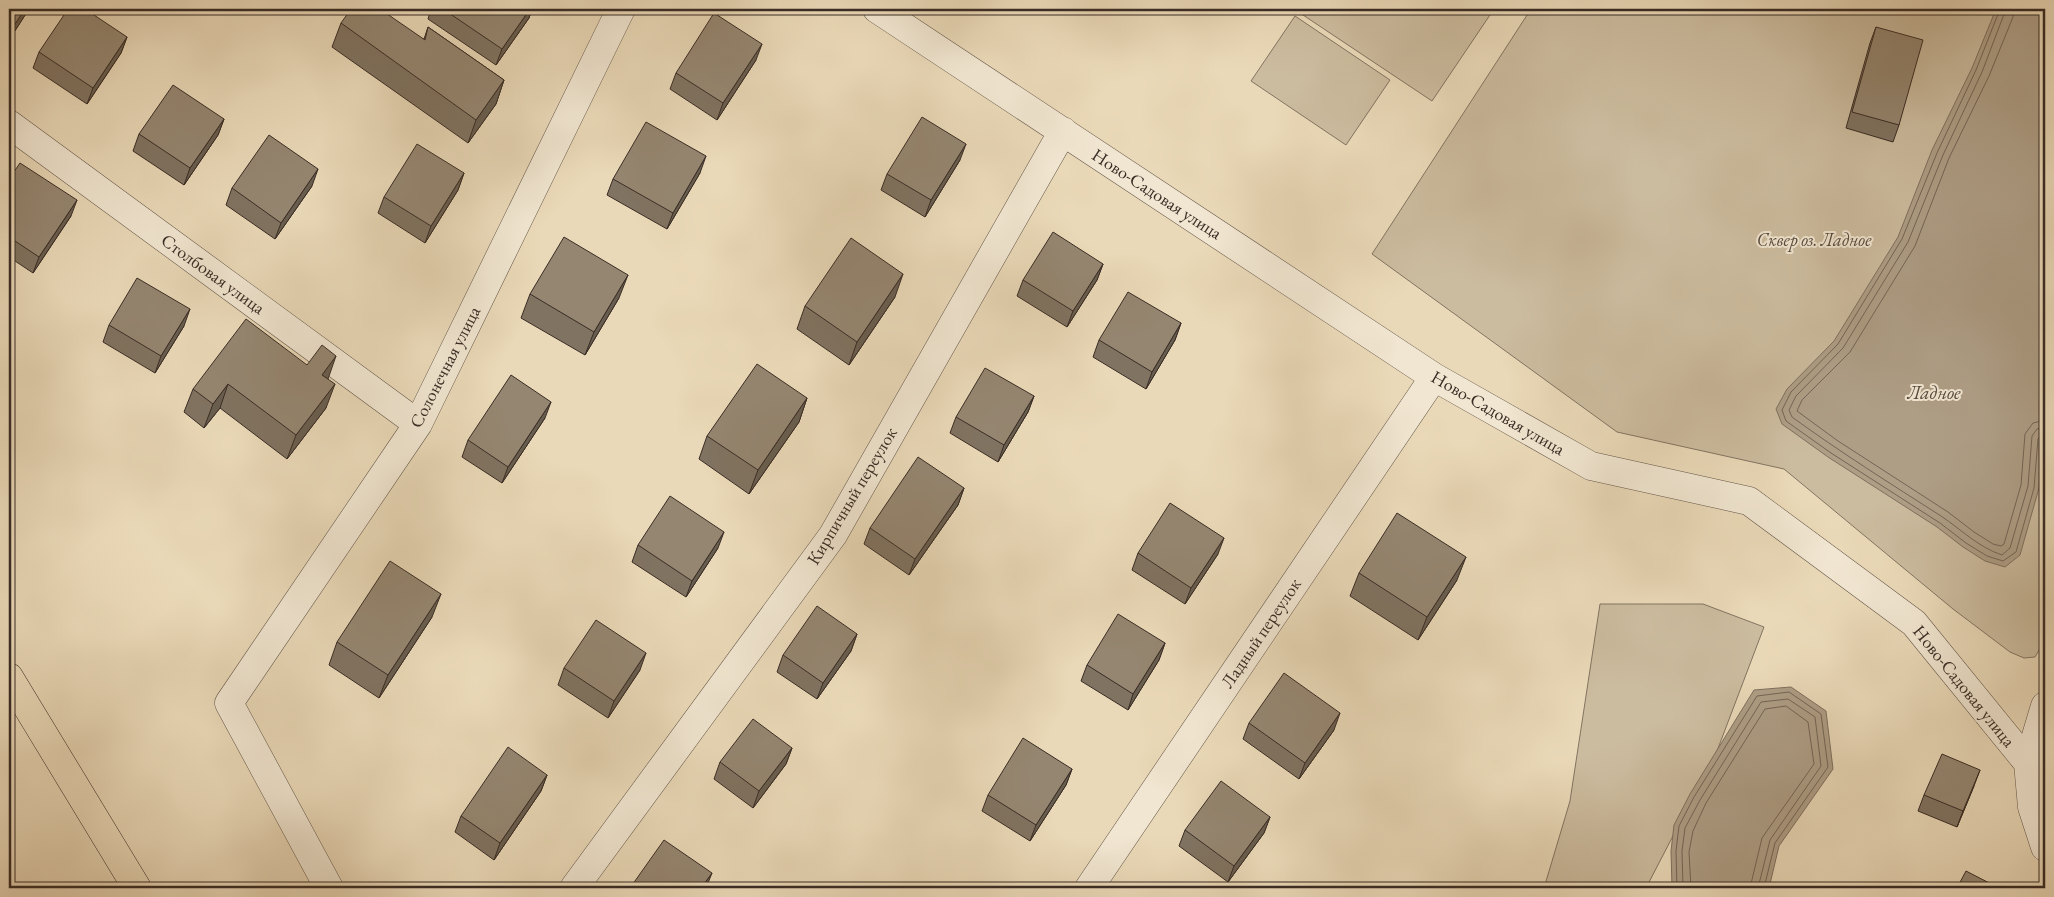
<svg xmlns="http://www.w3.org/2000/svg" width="2054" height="897" font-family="'EB Garamond',serif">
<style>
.green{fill:#ccbc9f;stroke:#827462}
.water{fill:#ae9e86;stroke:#7f705f}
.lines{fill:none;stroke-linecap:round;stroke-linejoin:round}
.shore{stroke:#746556;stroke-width:1}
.minor-casing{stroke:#65574a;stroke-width:29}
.major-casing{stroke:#392c25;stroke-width:29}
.minor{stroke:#f1e6d1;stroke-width:28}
.major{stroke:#ead9b8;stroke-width:28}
.wall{fill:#807361;stroke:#392c25}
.shaded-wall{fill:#685e4f;stroke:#392c25}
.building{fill:#958671;stroke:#392c25}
.labels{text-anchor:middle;stroke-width:4;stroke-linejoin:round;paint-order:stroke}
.street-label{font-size:18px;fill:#392c25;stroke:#f1e6d1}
.park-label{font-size:18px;font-style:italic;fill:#56493d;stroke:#f1e6d1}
.water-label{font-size:19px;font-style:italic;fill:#56483d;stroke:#f1e6d1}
</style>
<rect width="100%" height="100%" fill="#ead9b8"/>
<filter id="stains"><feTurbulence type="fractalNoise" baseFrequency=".004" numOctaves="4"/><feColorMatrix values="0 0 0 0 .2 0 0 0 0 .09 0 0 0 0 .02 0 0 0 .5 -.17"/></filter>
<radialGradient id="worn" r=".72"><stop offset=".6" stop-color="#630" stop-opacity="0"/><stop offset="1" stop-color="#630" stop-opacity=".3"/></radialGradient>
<path class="green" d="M1294 9H1494L1432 101Z
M1531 9H2045V640L2035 657 2024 658 2010 652 1953 609 1784 469 1617 432 1372 254Z
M1295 16 1390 80 1346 145 1251 81Z
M1600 604H1703L1764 627 1717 751 1646 888H1544L1570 801Z"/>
<path class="water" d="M1996 9H2045V403L2039 488 2020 555 2005 567 1985 561 1963 547 1937 527 1828 457 1782 424 1776 409 1787 389 1834 341 1898 237 1932 150 1972 68Z
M1791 687 1826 711 1833 769 1779 846 1769 888H1672L1671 851 1674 825 1690 794 1754 690Z"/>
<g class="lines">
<path class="shore" d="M2000 9 1976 70 1937 153 1902 239 1838 344 1791 392 1782 410 1786 421 1831 453 1940 523 1966 543 1987 556 2003 561 2016 552 2034 488 2038 439 2041 435 2045 434
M2006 9 1982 72 1943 155 1908 242 1843 348 1796 396 1789 410 1792 417C1840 452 1891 484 1941 516 1962 530 1978 547 2002 555L2010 548 2028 486 2032 436 2037 429 2045 427
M2014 9 2013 17 1989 76 1949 158 1915 246 1850 352 1802 400 1797 411 1838 441 1948 512 1974 532 1993 544 2001 546 2004 544 2021 485 2025 434 2033 423 2045 420
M1677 888 1676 851 1679 826 1694 797 1757 696 1789 692 1821 714 1828 767 1775 843 1764 888
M1683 888 1682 851 1685 828 1700 800 1761 702 1788 699 1815 717 1821 766 1770 840 1758 888
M1691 888 1689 852 1693 831 1706 803 1765 709 1786 706 1808 722 1814 764 1762 838 1750 888"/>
<g class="minor-casing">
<path id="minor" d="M877 9 1434 377 1591 466 1749 501 1914 623 2028 763 2032 807 2045 847
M9 124 418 424
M2028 763 2045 706
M329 888 229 703 418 424 621 9
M574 888 833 535 1063 131
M1089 888 1434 377"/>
</g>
<g class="major-casing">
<path id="major" d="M9 677 137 888"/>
</g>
<use href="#minor" class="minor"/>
<use href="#major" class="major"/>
</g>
<path class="wall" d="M9 9H29L9 40Z
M431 9H532L529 18 496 65 428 19Z
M341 23 424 39 428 27 504 80 496 104 468 143 332 47Z
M1876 27 1899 125 1893 142 1846 128 1870 43Z
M127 37 121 53 87 104 33 68 39 52Z
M756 60 717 120 670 89 676 73Z
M224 119 218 135 184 185 133 151 139 134Z
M960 160 925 217 881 190 887 174Z
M464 173 458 190 425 243 378 213 384 197Z
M700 173 667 229 607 195 613 179Z
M9 179 71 216 33 273 9 257Z
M312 186 275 239 226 205 232 188Z
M1103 264 1097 280 1067 327 1017 296 1023 280Z
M530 294 619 298 585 355 521 318Z
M895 297 849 365 797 329 805 306Z
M1181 323 1175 340 1146 389 1093 357 1099 340Z
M109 325 184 326 155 373 103 342Z
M307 365 328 379 326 408 287 459 220 408 204 428 184 412 193 389Z
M1034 396 1028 412 998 462 950 433 956 417Z
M807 398 799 422 749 494 699 459 707 436Z
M545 418 502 483 462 457 468 440Z
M964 488 958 505 909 575 864 544 870 528Z
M638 545 718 548 686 597 632 562Z
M1138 553 1218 554 1185 604 1132 570Z
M1359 573 1457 580 1418 640 1350 596Z
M432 617 379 698 329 665 337 642Z
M857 634 851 651 817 699 777 672 783 655Z
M1165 643 1159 660 1128 710 1081 681 1087 665Z
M564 668 640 670 608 718 558 685Z
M1249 723 1334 730 1299 779 1243 739Z
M792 748 786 764 753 808 714 779 720 762Z
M1072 769 1066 785 1030 841 982 811 988 795Z
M547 775 541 791 494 860 455 832 461 816Z
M1974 786 1957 827 1918 811 1924 795Z
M1270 817 1264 833 1228 882 1179 846 1185 830Z"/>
<path class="shaded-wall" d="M25 9H29L9 40 15 24Z
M530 9H532L529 18 496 65 502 49Z
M127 37 121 53 87 104 93 88Z
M762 44 756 60 717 120 723 103Z
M504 80 496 104 468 143 476 120Z
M224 119 218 135 184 185 190 168Z
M966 144 960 160 925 217 931 200Z
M706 156 700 173 667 229 673 213Z
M318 169 312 186 275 239 281 223Z
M464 173 458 190 425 243 431 226Z
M77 200 71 216 33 273 39 257Z
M1103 264 1097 280 1067 327 1073 311Z
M903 274 895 297 849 365 857 342Z
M628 275 619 298 585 355 594 332Z
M190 309 184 326 155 373 161 356Z
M1181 323 1175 340 1146 389 1152 372Z
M336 356 328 379 322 375Z
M228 384 220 408 204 428 213 404Z
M335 384 326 408 287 459 296 435Z
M1034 396 1028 412 998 462 1004 445Z
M807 398 799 422 749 494 758 470Z
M551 402 545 418 502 483 508 467Z
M964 488 958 505 909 575 915 559Z
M724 532 718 548 686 597 692 581Z
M1224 538 1218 554 1185 604 1191 588Z
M1466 557 1457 580 1418 640 1427 617Z
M441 594 432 617 379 698 388 675Z
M857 634 851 651 817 699 823 683Z
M1165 643 1159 660 1128 710 1133 694Z
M646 653 640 670 608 718 614 701Z
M1340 713 1334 730 1299 779 1305 763Z
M792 748 786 764 753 808 759 791Z
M1072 769 1066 785 1030 841 1036 825Z
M1980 770 1974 786 1957 827 1963 811Z
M547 775 541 791 494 860 500 843Z
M1270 817 1264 833 1228 882 1234 866Z
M712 873 706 888H701Z"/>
<path class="building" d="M9 9H25L15 24 9 19Z
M68 9H85L127 37 93 88 39 52Z
M351 9H380L425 40 428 27 504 80 476 120 341 23Z
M443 9H530L502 49Z
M714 13 762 44 723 103 676 73Z
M1876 27 1923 40 1899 125 1852 112Z
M173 85 224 119 190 168 139 134Z
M922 117 966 144 931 200 887 174Z
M646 122 706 156 673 213 613 179Z
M269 135 318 169 281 223 232 188Z
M417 144 464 173 431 226 384 197Z
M20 163 77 200 39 257 9 237V179Z
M1053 232 1103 264 1073 311 1023 280Z
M564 237 628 275 594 332 530 294Z
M851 238 903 274 857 342 805 306Z
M137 278 190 309 161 356 109 325Z
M1128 292 1181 323 1152 372 1099 340Z
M246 319 307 365 322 345 336 356 322 375 335 384 296 435 228 384 213 404 193 389Z
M757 364 807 398 758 470 707 436Z
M985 368 1034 396 1004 445 956 417Z
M511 375 551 402 508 467 468 440Z
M918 457 964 488 915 559 870 528Z
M670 496 724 532 692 581 638 545Z
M1170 503 1224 538 1191 588 1138 553Z
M1397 513 1466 557 1427 617 1359 573Z
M390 561 441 594 388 675 337 642Z
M817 606 857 634 823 683 783 655Z
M1118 614 1165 643 1133 694 1087 665Z
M596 620 646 653 614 701 564 668Z
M1284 673 1340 713 1305 763 1249 723Z
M753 719 792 748 759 791 720 762Z
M1023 738 1072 769 1036 825 988 795Z
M508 747 547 775 500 843 461 816Z
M1942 754 1980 770 1963 811 1924 795Z
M1221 781 1270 817 1234 866 1185 830Z
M664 840 712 873 701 888H630Z
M1966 871 1999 888H1957Z"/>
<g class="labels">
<g class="street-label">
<text transform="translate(1157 194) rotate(33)" y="6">Ново-Садовая улица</text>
<text transform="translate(213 274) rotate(36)" y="6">Столбовая улица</text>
<text transform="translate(445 367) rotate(-63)" y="6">Солонечная улица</text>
<text transform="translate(1498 413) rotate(30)" y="6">Ново-Садовая улица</text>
<text transform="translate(852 496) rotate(-59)" y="6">Кирпичный переулок</text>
<text transform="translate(1261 633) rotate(-56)" y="6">Ладный переулок</text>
<text transform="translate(1964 686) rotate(51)" y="6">Ново-Садовая улица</text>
</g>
<g class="park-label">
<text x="1814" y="246">Сквер оз. Ладное</text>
</g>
<g class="water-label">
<text x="1934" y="399">Ладное</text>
</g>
</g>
<rect width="2054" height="897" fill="none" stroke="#ead9b8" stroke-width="30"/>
<rect x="10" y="10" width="2034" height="877" fill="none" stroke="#392c25" stroke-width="2.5"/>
<rect x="15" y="15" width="2024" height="867" fill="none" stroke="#392c25"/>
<rect width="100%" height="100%" filter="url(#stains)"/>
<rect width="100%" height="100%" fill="url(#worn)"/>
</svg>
